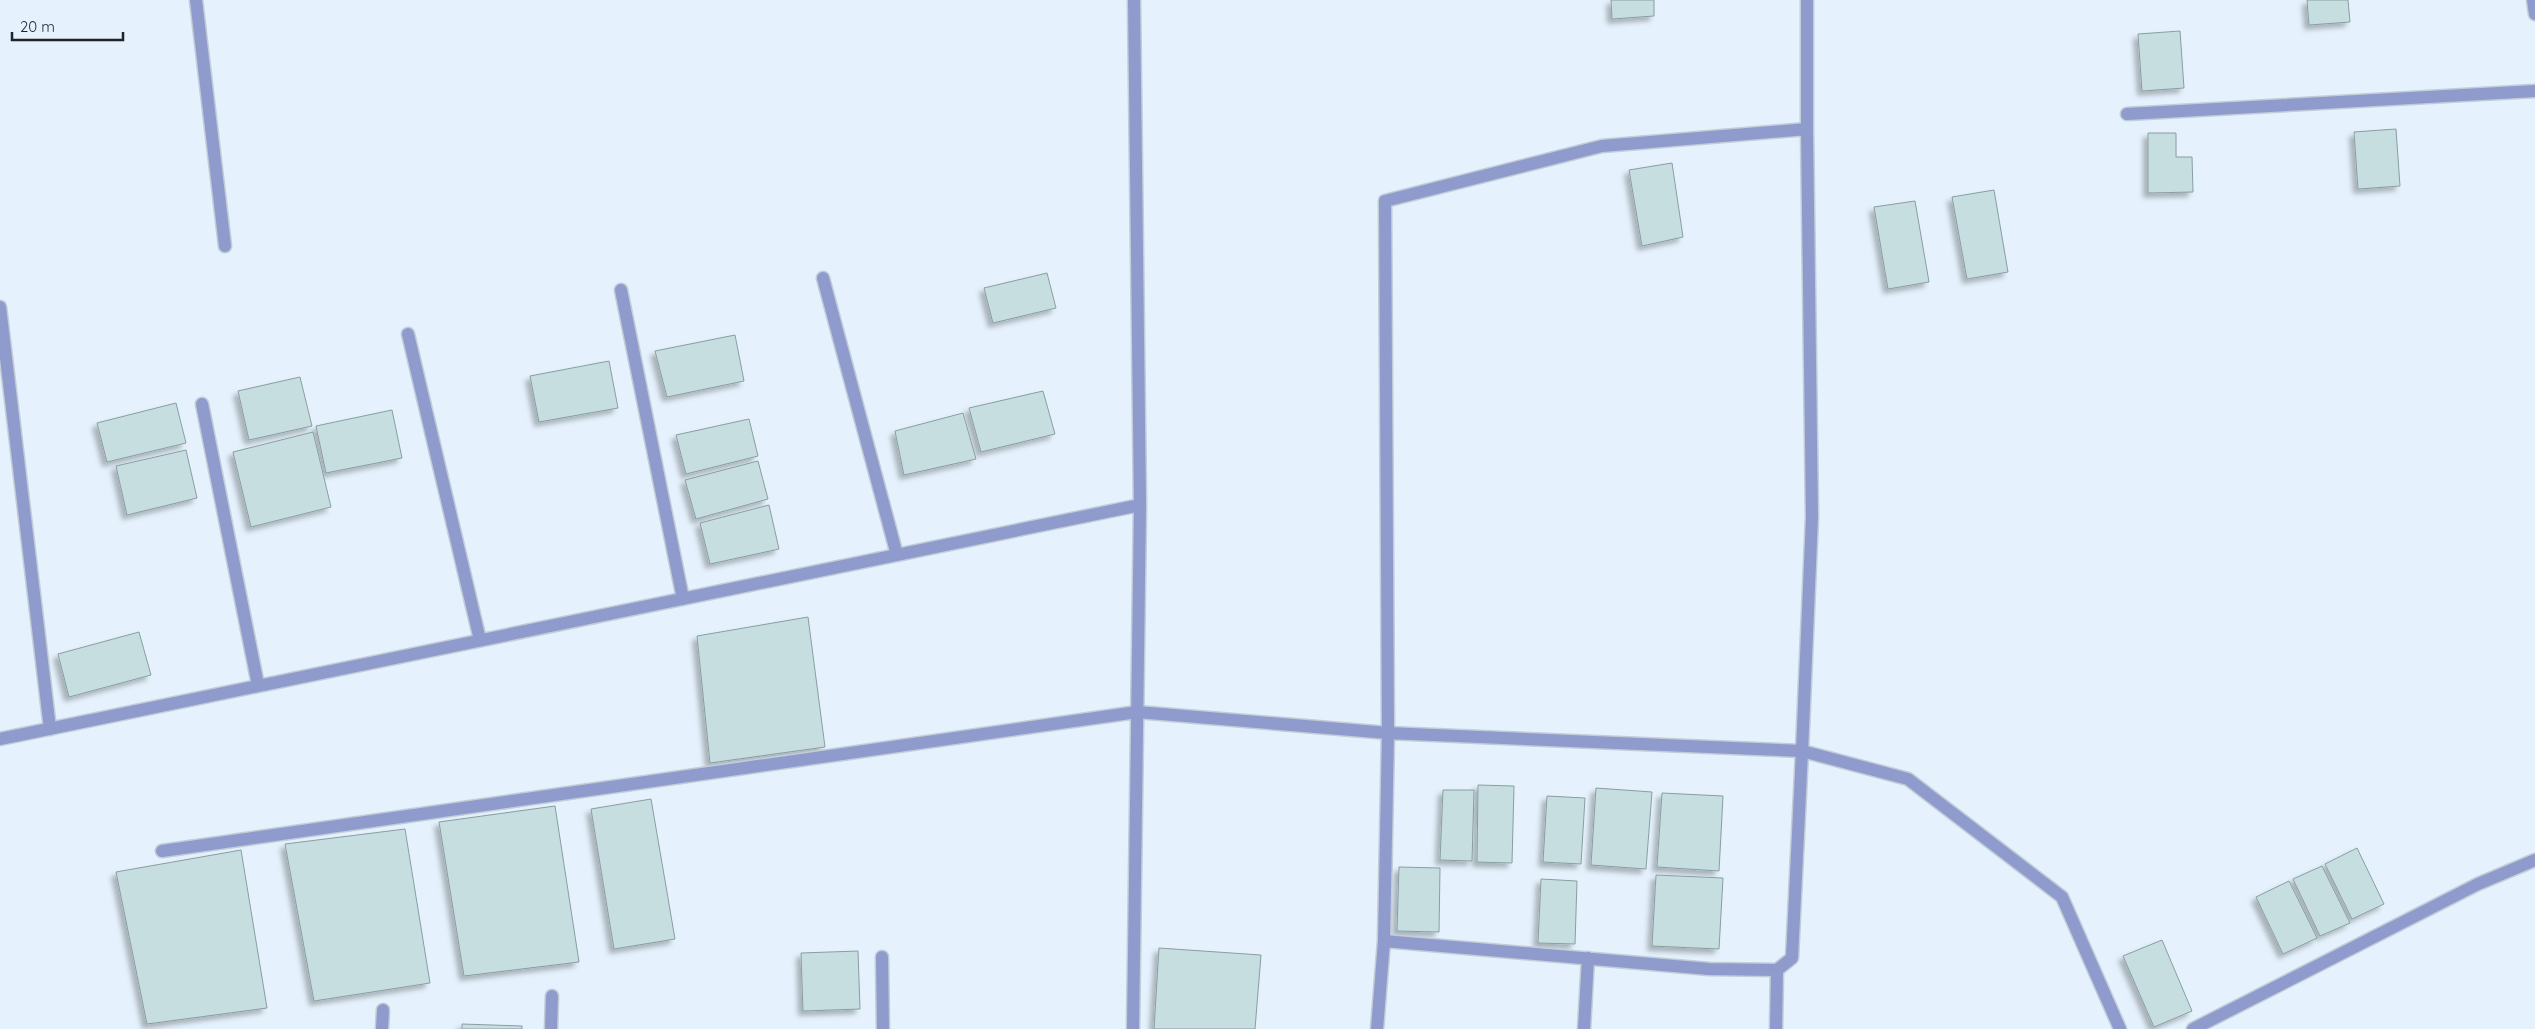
<svg xmlns="http://www.w3.org/2000/svg" width="2535" height="1029" font-family="Quicksand,sans-serif">
<style>
.building{fill:#c7dee1;stroke:#889ea1;filter:url(#shadow)}
.lines{fill:none;stroke-linecap:round;stroke-linejoin:round}
.minor-casing{stroke:#c1cdd7;stroke-width:15}
.minor{stroke:#8f9acd;stroke-width:12}
</style>
<defs>
<filter id="shadow"><feDropShadow dx="-4.5" dy="4.5" stdDeviation="2.5" flood-color="#0004"/></filter>
</defs>
<rect width="100%" height="100%" fill="#e5f2fd"/>
<path class="building" d="M1611 0H1654V16L1612 19Z
M2307 0H2348L2350 22 2309 25Z
M2180 31 2184 88 2142 91 2138 34Z
M2396 129 2400 186 2358 189 2354 132Z
M2148 133H2176V157H2192L2193 192 2148 193Z
M1672 163 1683 237 1642 246 1629 170Z
M1994 190 2008 272 1967 279 1952 197Z
M1915 201 1929 282 1888 289 1874 207Z
M1047 273 1056 308 993 323 984 288Z
M735 335 744 381 667 397 655 351Z
M609 361 618 408 539 422 530 376Z
M300 377 312 426 249 440 238 391Z
M1043 391 1055 434 981 452 969 408Z
M176 403 186 443 107 462 97 423Z
M392 410 402 458 326 473 316 426Z
M963 413 976 459 904 475 895 431Z
M749 419 758 456 686 474 676 435Z
M313 432 331 507 251 527 233 452Z
M186 450 197 498 127 515 116 466Z
M758 461 768 499 696 519 685 480Z
M769 505 779 549 710 564 700 523Z
M808 617 825 747 710 763 697 636Z
M139 632 151 675 69 697 58 654Z
M1478 785 1514 786 1512 863 1477 862Z
M1596 788 1652 792 1646 869 1591 865Z
M1443 790H1474L1472 861 1440 860Z
M1662 793 1723 796 1719 871 1657 867Z
M1547 796 1585 798 1581 864 1543 862Z
M651 799 675 939 614 949 591 809Z
M555 806 579 962 464 976 439 822Z
M405 829 430 983 314 1001 285 844Z
M2357 848 2384 904 2352 919 2325 864Z
M241 850 267 1008 147 1024 116 872Z
M2322 866 2350 923 2320 936 2293 879Z
M1399 867 1440 868 1439 932 1397 931Z
M1656 875 1723 878 1719 949 1652 946Z
M1541 879 1577 881 1575 944 1538 943Z
M2289 881 2317 938 2283 954 2256 897Z
M2162 940 2192 1011 2154 1027 2123 956Z
M1159 948 1261 955 1255 1029H1154Z
M858 951 860 1009 803 1011 801 953Z
M462 1024 522 1026V1029H462Z"/>
<g class="lines">
<g class="minor-casing">
<path id="minor" d="M196 0 225 246
M1134 0 1140 505
M1807 0V129
M2533 0 2535 14
M2127 114 2535 91
M823 278 897 555
M621 290 683 599
M0 307 50 729
M408 334 480 640
M202 404 258 685
M0 739 1140 505 1133 1029
M162 851 1137 712 1388 733 1802 751 1812 517 1807 129 1602 146 1385 201 1388 733 1384 941
M882 957 883 1029
M382 1029 383 1010
M551 1029 552 996
M1377 1029 1384 941 1709 969 1777 970 1792 958 1802 751 1908 779 2062 897 2120 1029
M1584 1029 1588 958
M1776 1029 1777 970
M2193 1029 2478 884 2535 860"/>
</g>
<use href="#minor" class="minor"/>
</g>
<path d="M12 32v8h111v-8" fill="none" stroke="#1d2328" stroke-width="2.5"/>
<text x="20" y="32" font-size="15" fill="#1d2328" stroke="#e5f2fd" stroke-width="4" paint-order="stroke">20 m</text>
</svg>
